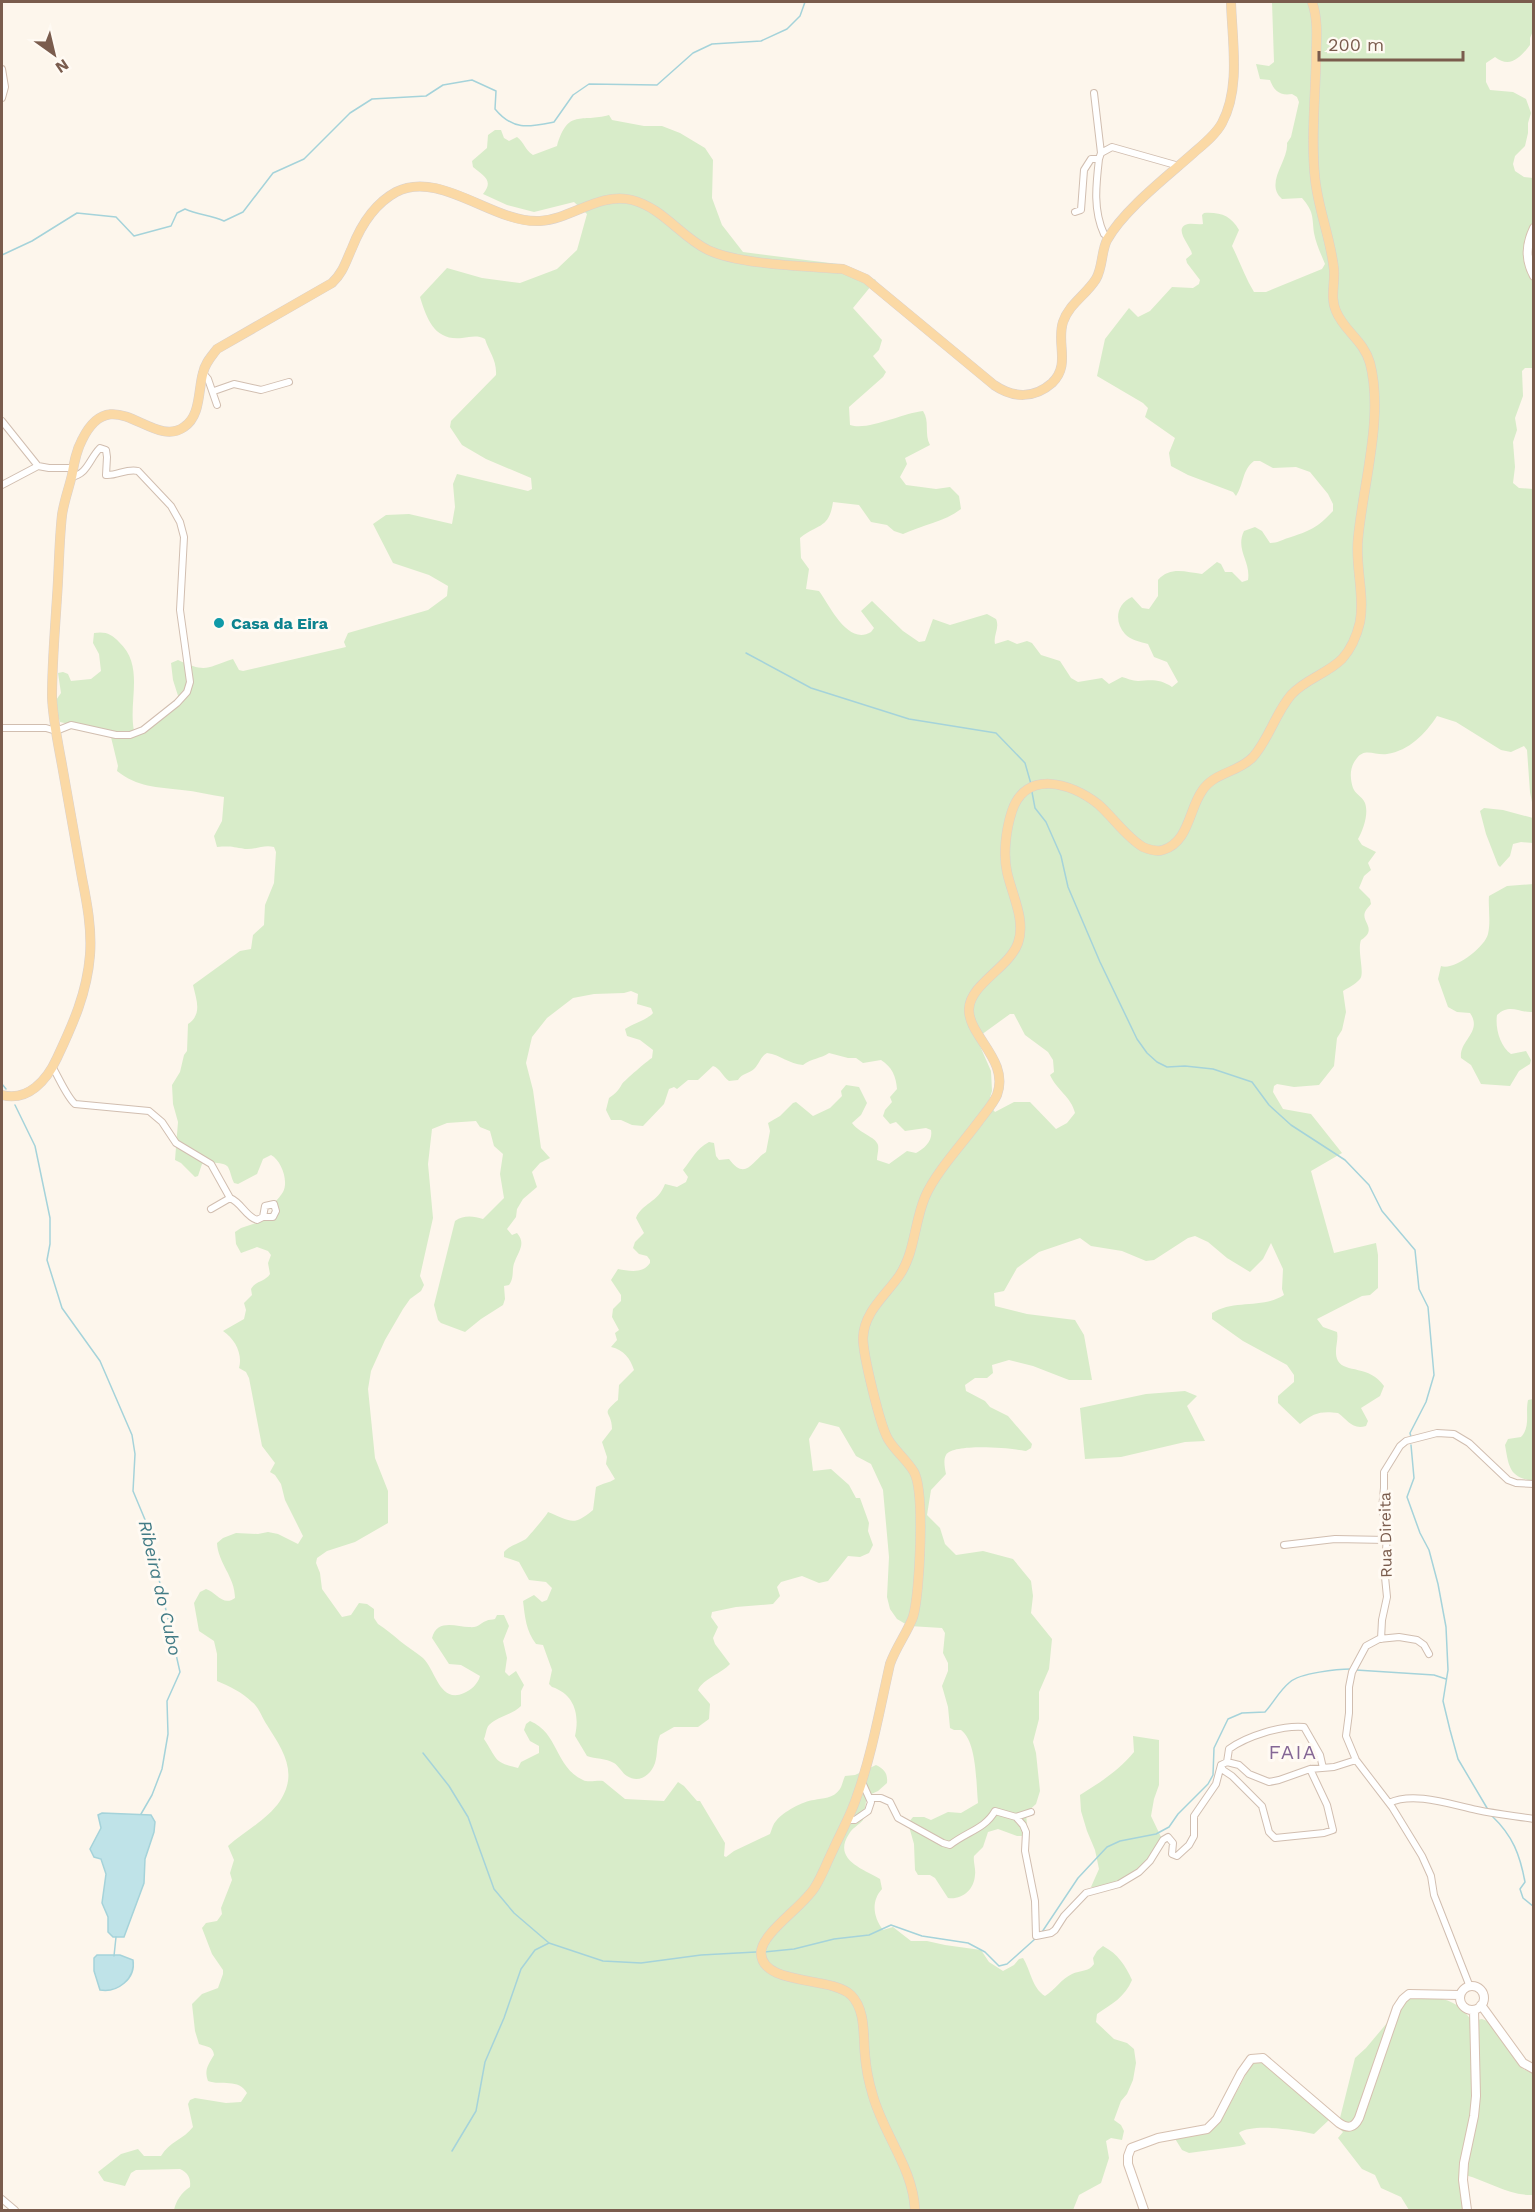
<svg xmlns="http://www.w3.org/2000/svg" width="1535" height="2212" font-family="'Work Sans',sans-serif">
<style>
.green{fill:#d8ecc9;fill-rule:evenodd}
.water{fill:#bfe3e8;stroke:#a5d3da;stroke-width:1.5}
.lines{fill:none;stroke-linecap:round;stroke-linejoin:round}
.stream{stroke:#a5d3da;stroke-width:1.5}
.street-casing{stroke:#d1beb0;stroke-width:8}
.secondary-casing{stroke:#d6c0b0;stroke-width:10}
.primary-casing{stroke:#dad1cd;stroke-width:10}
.street{stroke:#fff;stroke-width:6}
.secondary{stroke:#fff;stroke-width:8}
.primary{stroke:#fbd9a5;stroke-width:9}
.culture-dot{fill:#0f9aa8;stroke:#fffaf3;stroke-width:2}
.labels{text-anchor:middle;stroke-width:6;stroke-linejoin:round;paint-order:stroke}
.culture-label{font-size:16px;font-weight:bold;fill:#0d838f;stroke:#fffaf3;text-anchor:start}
.street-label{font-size:16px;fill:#7a5c4d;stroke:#fffaf3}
.water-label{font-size:18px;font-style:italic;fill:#437c86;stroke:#fffaf3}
.quarter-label{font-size:20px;letter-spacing:1.5px;fill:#846695;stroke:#fffaf3}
</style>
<rect width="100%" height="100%" fill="#fdf6ec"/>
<path class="green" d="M1272 2H1533V31L1530 38V45C1521 57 1510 69 1495 57L1486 63V82L1490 90 1513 92 1526 99 1531 113 1528 123V133L1525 146 1515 156 1513 164 1515 171 1524 177 1533 178V368H1525L1522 371 1523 396 1515 418 1517 430 1513 442 1515 467 1513 483 1519 488 1533 489V807L1530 792 1527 750 1524 746 1511 752 1501 750 1456 722 1437 716C1426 733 1409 751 1387 754 1376 756 1365 747 1357 758 1349 767 1350 779 1353 788 1355 794 1363 797 1365 803 1369 814 1363 830 1358 839L1362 845 1376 852 1368 863 1371 870 1364 876 1359 888 1370 899 1371 904C1369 907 1366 909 1365 912 1361 922 1378 929 1361 940 1357 951 1365 973 1360 979 1356 984 1348 988 1343 991L1346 1012 1342 1030 1337 1038 1334 1066 1319 1085 1294 1087 1277 1084 1274 1086 1273 1092 1283 1109 1311 1114 1342 1153 1311 1171 1334 1253 1376 1243 1378 1255V1288L1370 1295 1362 1296 1317 1319 1323 1327 1337 1332C1339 1341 1333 1351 1338 1361 1345 1373 1370 1365 1384 1386L1380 1396 1361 1408 1368 1421 1366 1426C1352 1430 1348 1420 1338 1413 1320 1411 1314 1413 1300 1424L1278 1403V1396L1294 1382V1375L1287 1365 1243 1341 1212 1319V1313C1234 1299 1262 1309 1284 1295L1282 1289 1283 1269 1271 1243 1263 1259 1250 1272 1227 1258 1208 1242 1195 1236 1188 1238 1154 1260 1146 1261 1122 1251 1091 1246 1080 1238 1039 1252 1017 1268 1004 1291 994 1293 995 1306 1027 1314 1075 1320 1084 1335 1092 1380H1069L1033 1366 1009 1360 992 1365 993 1373 987 1378H975L965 1385 966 1391 985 1401 990 1407 1008 1416 1032 1444 1031 1448 1026 1451C1012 1448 953 1443 946 1455 943 1460 945 1469 946 1474L931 1490 927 1515 940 1528 945 1544 956 1555 983 1551 1013 1559 1031 1581 1033 1596 1031 1613 1052 1639 1049 1669 1039 1692V1719L1033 1742 1036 1753 1040 1791 1036 1804 1026 1813 1027 1826 1023 1836H1017L998 1829 988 1832 983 1847 974 1856C973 1862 976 1869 975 1875 974 1890 962 1900 948 1898L935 1878 930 1875H918L915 1870 914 1844 908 1823 913 1817H924L931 1820 948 1812 961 1813 978 1803C976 1783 977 1742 961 1730H954L950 1728 948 1707 942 1686 948 1671V1663L943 1653 945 1633 942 1628 909 1626 897 1619 890 1609 887 1597 889 1557 883 1490 871 1464 856 1456 839 1427 819 1422 809 1439 813 1471 831 1469 849 1485 856 1498H860L869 1523 868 1531 873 1545 869 1553 860 1557 848 1556 828 1581 819 1583 802 1576 781 1582 777 1587 780 1596 773 1604 736 1607 712 1612 711 1617 718 1627 713 1638 715 1644 730 1664C721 1674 704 1678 698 1690L710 1704 709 1719 698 1727H674L660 1735C656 1745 658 1754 655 1763 651 1775 639 1784 627 1776 622 1773 619 1766 614 1763 606 1758 595 1759 587 1756L575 1736C580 1714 574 1694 552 1687L549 1684 552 1670 543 1645 536 1644C526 1631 525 1617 523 1601L534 1595 542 1602 547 1600 552 1588 546 1582 529 1580 519 1562 504 1557V1552C510 1545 518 1544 526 1539 528 1537 547 1515 548 1512 571 1521 573 1527 593 1510L596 1487C603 1483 609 1483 615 1479L606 1464 607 1457 602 1442 612 1429C612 1410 599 1416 618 1400L619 1385 634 1370C630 1358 624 1350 611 1347L617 1340 615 1333 619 1330 612 1317 613 1309 621 1301V1295L611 1280 618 1269C629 1271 643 1274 650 1263V1260L647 1256 639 1254 633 1248 635 1242 644 1233 636 1218C642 1203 658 1203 665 1184L677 1187 686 1182 688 1177 683 1170C692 1159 696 1149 709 1142L714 1143 716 1156 719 1160 729 1159C746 1182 753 1160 766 1152L770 1131 768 1123 780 1116 793 1103 796 1102 813 1116 830 1108 842 1096 841 1091 846 1085 859 1087 867 1103 861 1115 852 1123C859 1133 876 1137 878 1145 879 1150 877 1155 877 1160L889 1164 907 1151 916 1153C925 1148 933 1141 931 1130L926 1128 905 1131 896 1122 890 1124 883 1116 885 1110 892 1102 890 1097 897 1089C896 1076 892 1067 881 1060L863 1063 856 1058H848L829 1053C820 1059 812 1058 803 1065 789 1064 781 1055 767 1053 760 1057 760 1063 754 1069 749 1074 742 1073 738 1080L729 1081C723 1077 720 1068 713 1066L698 1080H688L677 1089 674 1087 669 1089 664 1104 643 1126 632 1125 621 1120H611L606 1110 609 1098C616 1093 618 1091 622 1084 624 1081 648 1060 652 1058L653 1050 640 1040 627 1036 625 1029C634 1023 647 1020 653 1013L651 1008 637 1004 638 994 631 991 624 993 594 994 573 998 547 1018 532 1037 526 1063 533 1090 541 1148 550 1158 540 1163 532 1172 537 1187 523 1199 517 1209 516 1217 507 1229 512 1235 517 1233C526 1243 519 1251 515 1261 511 1269 515 1277 509 1285L504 1286 505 1299 503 1305 481 1319 465 1332 441 1323 438 1320 434 1305 455 1221C464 1215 473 1216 483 1219L504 1198 500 1174 503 1154 494 1146 490 1131 480 1127 476 1121 447 1123 432 1129 428 1164 433 1218 420 1276 424 1285 421 1291 410 1299 403 1309 385 1340 371 1371 368 1389 375 1458 388 1491V1523L355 1542 327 1551 317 1558 316 1563 320 1573 322 1589 342 1617 351 1615 359 1603 367 1604 374 1609V1618L378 1624C386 1629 393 1635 400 1641 407 1647 416 1652 423 1658 436 1671 440 1704 464 1693 471 1690 478 1684 480 1676L461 1665 449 1664 432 1638C437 1618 457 1627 469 1627 479 1628 480 1623 486 1621 489 1619 492 1620 495 1619L497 1615H504L509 1626 503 1641 507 1658 505 1672 509 1676 516 1671 524 1685 521 1691V1706C512 1715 498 1716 489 1725 486 1728 486 1735 484 1739 498 1760 493 1762 518 1768L521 1762 539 1753V1746L530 1741 524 1730 526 1724 530 1721C559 1733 554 1766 583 1780 588 1783 597 1780 603 1781L625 1799 664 1801 678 1782 684 1786 697 1801H700L725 1843 724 1856 726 1857 734 1851 770 1834C772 1829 773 1824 776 1821 783 1812 803 1801 814 1800 823 1798 833 1799 840 1789 842 1786 843 1780 845 1776L855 1775 876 1765C884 1769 888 1773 887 1783L878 1791 867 1796 863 1820C859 1825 852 1828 849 1834 832 1860 864 1869 880 1879L882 1889C871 1901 873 1917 883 1930L893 1927 911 1941H927L945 1945 981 1950 989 1962 1003 1971 1014 1965 1019 1959 1023 1958C1031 1971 1032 1988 1045 1996 1055 1990 1061 1979 1072 1974 1080 1970 1089 1972 1094 1964L1093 1958 1097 1951 1103 1946C1118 1954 1125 1965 1132 1980 1125 1997 1112 2004 1097 2014L1096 2022 1114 2039 1127 2043 1134 2049 1136 2063 1133 2080 1127 2094 1121 2101 1114 2120 1121 2125 1124 2131 1122 2140 1111 2138 1106 2141 1109 2158 1101 2183 1079 2195 1073 2210H174C176 2201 181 2193 190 2187 191 2178 188 2173 180 2169L136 2170 131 2173 125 2186 104 2181 98 2172 121 2154 138 2149 144 2156H161C169 2142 184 2139 193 2127L188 2104 190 2100 195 2098 226 2103 241 2102 247 2093C239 2078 221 2086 208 2081 204 2070 208 2065 214 2055 213 2046 207 2047 199 2044L195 2031 192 2004 202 1994 218 1988 223 1974V1970L212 1954 202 1928 206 1923 217 1921 222 1914 221 1908 232 1880 230 1873 234 1860 228 1846C245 1831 267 1820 280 1801 299 1772 282 1749 267 1725 262 1718 259 1707 252 1702 242 1692 229 1686 217 1681V1654L214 1641 199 1631 194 1603 200 1592 206 1589C216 1592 223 1607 235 1598 235 1577 218 1563 217 1543L223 1538 236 1533 258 1534 268 1532 278 1534 298 1544 303 1536 285 1500 281 1484 275 1475 270 1472 275 1463 262 1446 249 1378 246 1372 239 1368C243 1354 235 1339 223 1331L244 1319 246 1310 244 1303 252 1295 251 1289C255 1281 265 1282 270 1274L268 1263 271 1255 268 1251 257 1247 241 1253 236 1244 235 1232 241 1228 277 1216 274 1204C277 1199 281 1196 283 1192 289 1181 281 1160 271 1155L263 1159 257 1174 238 1184 234 1183C231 1178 231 1172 228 1167 225 1162 208 1162 202 1164L198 1176 195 1177 181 1163 175 1160 178 1122 173 1104 172 1085 180 1072 184 1055 187 1051 188 1024C203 1014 196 999 193 985L240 951 251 949 253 935 264 925 265 905 274 883 276 852 274 847C264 844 255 850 245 849 232 847 231 846 217 847L214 836 222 821 224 797C210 795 196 791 182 790 157 787 137 787 117 771L118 766 110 733 60 722 54 703 61 693 58 673 63 672 68 674 71 681 91 679 101 671 99 654 93 643 94 633C105 631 112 634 119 642 145 666 128 701 134 731H144L180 702 173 680 171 663 178 660C206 673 206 668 233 659L239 670 243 671 346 647 344 642 348 633 428 610 447 596 448 586 429 575 393 563 373 524 386 515 409 514 452 524 455 507 453 484 457 474 528 491 532 489 531 478 486 459 462 445 450 427 451 421 496 375C497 360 489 352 485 339 477 335 471 337 462 338 435 341 427 320 420 297L447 268 482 278 520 283 557 269 577 250 587 214 574 202 534 212 507 205 483 194C495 180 482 175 473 167L472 161 487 148 488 135 495 130H501L504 138 509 141 517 137C524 142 525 150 533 155L557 146C568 108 581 123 609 115L612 120 644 126H662L680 133 705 148 713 160 712 198 722 225 743 252 838 264 876 280 853 308 882 340 879 350 873 356 886 372 883 377 849 407 850 425C868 431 903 413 923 411 930 421 924 434 930 445L905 458 907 464 900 477 906 485 936 489 950 487 959 496 961 509C944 522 922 525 903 534L894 531 887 525 871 522 859 505 833 502C829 529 819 523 800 538L801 558 809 569 806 589 819 591C830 606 848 646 871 632L874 628 861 611 872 601 903 631 919 642 925 641 933 619 950 625 987 614 996 619C1000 628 993 635 995 644L1008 640 1017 644 1027 641 1032 643 1041 655 1060 661 1071 678 1078 682 1102 678 1109 684 1122 677C1126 678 1133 681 1138 681 1152 680 1160 679 1172 687L1178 682 1167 662 1154 657 1148 644C1141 642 1130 640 1125 634 1114 622 1116 604 1132 597L1142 608 1149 609 1158 596V580C1170 566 1186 572 1202 574L1217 562 1221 564 1225 572H1232L1242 582 1248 580C1251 561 1235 550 1244 531L1255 527 1262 531 1270 543C1278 543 1281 540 1288 538 1310 531 1317 528 1333 511V504L1328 494 1310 472 1296 467 1273 468 1260 461H1254C1242 470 1244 484 1236 496L1233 492 1188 475 1171 466 1169 453 1175 438 1145 417 1148 408 1143 403 1097 376 1105 339 1129 308 1138 317 1150 311 1172 287 1193 288 1199 284 1200 280 1187 263 1186 259 1192 254C1191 246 1172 228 1188 224 1193 223 1198 225 1203 224L1202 215 1204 213C1221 212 1231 216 1239 230L1232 246C1240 262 1245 277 1254 292H1266L1322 269 1325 264C1321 254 1316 244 1314 233 1312 216 1314 212 1302 198L1282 199C1264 183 1289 161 1287 143L1291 137 1299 102 1297 97 1292 94C1280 96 1274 91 1270 80L1260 79 1256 64 1269 66 1274 62ZM1010 1014H1014L1025 1035 1048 1052 1053 1060 1054 1072 1050 1075C1056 1089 1072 1098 1075 1113L1067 1123 1056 1129 1030 1102H1014L995 1112 988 1104 992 1091 991 1071 980 1046 981 1035Z
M1484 808 1503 810 1533 818V843L1521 842 1513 844 1510 856 1500 867 1498 865 1486 834 1480 811Z
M1534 884 1533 1012C1519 1013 1510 1003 1497 1015 1495 1028 1500 1046 1511 1054L1526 1051 1531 1060 1530 1064 1519 1071 1510 1086 1481 1084 1471 1065 1461 1058C1459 1040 1483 1032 1470 1013L1457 1012 1448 1007 1438 979 1441 966C1454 971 1485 947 1488 934 1491 921 1488 908 1489 896L1507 886Z
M1185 1391 1197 1396 1187 1406 1205 1441 1185 1442 1121 1457 1085 1459 1080 1408 1146 1394Z
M1533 1399H1534L1533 1481C1509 1477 1509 1467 1505 1445L1508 1439 1521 1437C1531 1426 1525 1414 1528 1400Z
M1133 1736 1159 1740V1785L1154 1799 1151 1816 1162 1839C1145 1865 1125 1888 1091 1887L1099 1869 1095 1850 1087 1831 1081 1811 1080 1795C1102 1781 1117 1772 1134 1752Z
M1411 1998C1440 1998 1453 1995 1472 2021L1482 2019 1490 2022 1523 2069 1533 2073V2195C1509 2196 1488 2181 1465 2175L1469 2210H1409L1401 2197 1381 2188 1375 2175 1362 2169 1338 2138 1343 2132 1339 2128V2122L1355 2058 1366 2048 1403 2004Z
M1259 2060 1330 2119 1314 2134C1298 2130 1252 2123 1239 2133L1246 2144 1240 2146 1189 2153 1182 2150 1174 2137C1185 2136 1201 2137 1210 2130 1224 2120 1243 2079 1252 2063Z"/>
<path class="water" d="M102 1813 151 1815 155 1822 154 1832 145 1859 144 1883 124 1937H113L108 1932V1917L102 1903 106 1874 101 1859 94 1857 90 1849 101 1828 98 1815Z
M97 1955H120L133 1960C136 1979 117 1993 100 1990L94 1971V1958Z"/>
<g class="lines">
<path class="stream" d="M2 255 32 241 77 213 116 217 134 236 171 226 177 213 185 209C198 215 211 215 224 221L243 212 273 173 304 159 350 113 372 99 426 96 443 85 472 80 496 91 495 109C513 131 529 127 554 122L573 95 589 84 657 85 693 53 712 44 761 41 787 29 800 16 805 2
M746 653 811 688 909 719 996 733 1025 763 1031 784
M1032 792 1035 808 1046 822 1061 856 1068 887 1100 962 1137 1039 1147 1053 1157 1062 1167 1067 1185 1066 1213 1069 1252 1082 1269 1105 1291 1125 1345 1160 1369 1185 1382 1211 1415 1250 1419 1289 1428 1307 1434 1375 1426 1402 1410 1433 1411 1437
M2 1084 6 1089
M15 1105 35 1146 50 1218V1244L47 1260 62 1308 100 1361 132 1435 135 1454 133 1491 146 1522 180 1672 167 1701 168 1734 162 1769 152 1795 141 1814
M1411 1445 1414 1478 1407 1497 1420 1533 1429 1550 1438 1584 1446 1627 1448 1670 1443 1701 1450 1730 1458 1759 1487 1808
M1356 1670 1434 1675 1446 1679
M423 1753 449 1786 468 1817 494 1889 514 1913 549 1943 603 1961 641 1963 701 1955 756 1952
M1492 1816C1513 1836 1520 1855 1525 1882L1520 1889 1523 1898 1534 1907
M1042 1932 1078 1878 1107 1847 1120 1841 1156 1834 1169 1827 1178 1814 1208 1784 1213 1775 1214 1748 1228 1719 1242 1713 1265 1712C1274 1702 1279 1691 1290 1682 1300 1673 1338 1669 1351 1669
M764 1952 794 1949 834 1939 869 1935 891 1925 922 1936 968 1943 985 1952 999 1966 1007 1964 1035 1939
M114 1956 116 1937
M452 2151 476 2111 485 2062 504 2018 521 1969 535 1950 549 1943"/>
<g class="street-casing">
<path id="street" d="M2 69 5 87 2 98
M1094 93 1101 153
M1099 159C1096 185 1093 210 1104 234L1109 236
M1075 212 1081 210 1084 170 1091 159H1099L1101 153 1112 147 1179 166
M203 373 208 379 217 405
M214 391 234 384 261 390 289 382
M2 421 38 466 49 468H73
M2 485 38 466
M2 728H46L56 731 71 725 116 735H130L143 730 177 703 187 692 190 682 180 610 184 537 180 522 171 506 138 471C127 468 117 476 106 475L107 457 106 450 100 448C89 459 88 474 71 477
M53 1068C59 1078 67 1097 75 1104L149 1111 162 1122 176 1143 211 1164 230 1198C242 1203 245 1216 257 1220L263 1217H273L276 1211 274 1204 265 1206 263 1217
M211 1209 230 1198
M1284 1545 1335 1539 1387 1540
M1381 1639 1382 1620 1387 1597 1385 1577 1387 1528 1382 1509 1384 1488V1472L1400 1446 1406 1441 1437 1433 1454 1434 1469 1443 1508 1480 1516 1483 1534 1484
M1429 1654 1424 1645 1417 1640 1399 1637 1379 1639 1366 1646 1352 1672 1349 1687V1713L1346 1736 1356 1760 1392 1807 1422 1856 1431 1876 1434 1895 1470 1987
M1227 1762 1229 1749C1247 1736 1282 1725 1304 1727L1320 1755 1323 1768
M1310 1769 1327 1805 1333 1830 1324 1833 1275 1838 1269 1832 1262 1806 1232 1776 1223 1770 1221 1765 1227 1762 1239 1765 1249 1774 1269 1782 1279 1780 1310 1769 1334 1767 1356 1760
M870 1798H881L890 1802 898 1818 943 1843 950 1845C966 1832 985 1829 995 1811L1016 1817 1031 1812
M1389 1803C1414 1791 1452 1805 1477 1810 1496 1814 1515 1816 1534 1819
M1016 1817 1023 1825 1026 1832 1025 1851 1035 1901 1036 1936 1051 1933 1055 1930 1064 1916 1086 1893 1119 1884 1139 1872 1150 1861 1163 1840 1168 1837 1173 1843 1172 1854 1177 1856 1189 1845 1194 1836V1816L1216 1784 1221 1765
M847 1820H855L868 1811 871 1802 862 1782
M2 2199 15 2210"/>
</g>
<g class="secondary-casing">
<path id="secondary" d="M1534 228C1526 245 1525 259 1534 276
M1460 1998a12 12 0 1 1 24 0a12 12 0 1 1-24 0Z
M1481 2005 1523 2063 1534 2069
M1144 2210 1128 2164V2156L1131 2148 1158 2138 1207 2129 1217 2119 1241 2073 1251 2059 1263 2058 1339 2123C1348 2129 1354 2128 1359 2118L1397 2008 1403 1999 1409 1994 1460 1995
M1467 2210 1463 2180 1464 2163 1474 2116 1476 2096 1474 2010"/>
</g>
<g class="primary-casing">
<path id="primary" d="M2 1095C28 1102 47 1080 57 1058 73 1024 87 993 90 955 92 929 87 903 82 878 75 840 69 803 62 765 58 743 53 720 52 697 52 664 55 630 57 597 59 570 59 542 62 515 64 501 69 488 72 475 74 463 76 451 82 440 112 378 152 450 184 427 201 416 198 390 203 373 205 363 211 357 217 349L332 283C343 273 346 261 352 248 361 225 374 204 396 192 440 169 494 224 540 221 572 219 599 192 632 200 663 208 681 237 708 250 740 265 806 266 843 269L866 279 994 385C1013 398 1034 399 1052 383 1071 365 1056 343 1063 322 1069 304 1086 295 1096 279 1103 267 1101 252 1107 240 1123 211 1165 178 1190 156 1201 146 1215 136 1222 123 1241 88 1232 40 1231 2
M915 2210C913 2168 884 2135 873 2096 869 2083 866 2069 865 2055 863 2036 866 2010 851 1995 831 1976 762 1986 761 1953 761 1933 804 1906 815 1887 822 1876 827 1862 833 1850 841 1832 851 1815 857 1796 872 1754 880 1708 890 1664 896 1647 907 1633 913 1617 920 1594 925 1492 914 1472 907 1460 895 1451 888 1439 880 1425 863 1355 863 1338 864 1312 885 1296 899 1276 915 1253 914 1223 925 1197 935 1173 963 1143 979 1121 985 1113 993 1104 997 1095 1010 1060 968 1036 969 1009 970 984 1009 968 1018 943 1026 920 1012 895 1007 872 1003 854 1006 829 1012 811 1026 769 1071 783 1098 804 1113 817 1126 837 1143 847 1150 850 1156 852 1163 850 1189 842 1189 809 1202 791 1214 772 1238 773 1253 757 1269 739 1275 714 1291 695 1305 679 1327 674 1342 659 1351 649 1357 635 1360 622 1365 595 1355 566 1358 539 1363 484 1384 417 1370 363 1364 341 1344 331 1336 311 1330 298 1335 284 1334 270 1331 239 1318 209 1315 178 1311 141 1315 101 1316 63 1316 43 1319 21 1312 2"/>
</g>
<use href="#street" class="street"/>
<use href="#secondary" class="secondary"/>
<use href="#primary" class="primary"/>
</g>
<circle class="culture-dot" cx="219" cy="623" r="6"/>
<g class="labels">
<g class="culture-label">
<text x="231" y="629">Casa da Eira</text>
</g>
<g class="street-label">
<text transform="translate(1385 1535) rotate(-91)" y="6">Rua Direita</text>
</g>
<g class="water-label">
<text transform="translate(160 1588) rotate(77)" y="6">Ribeira do Cubo</text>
</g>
<g class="quarter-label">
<text x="1293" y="1759">FAIA</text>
</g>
</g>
<rect width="1535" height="2212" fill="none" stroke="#7a5c4d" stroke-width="6"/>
<g transform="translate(54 54) rotate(146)" stroke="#fffaf3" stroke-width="4.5" paint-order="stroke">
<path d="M0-4.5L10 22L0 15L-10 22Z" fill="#7a5c4d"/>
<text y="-9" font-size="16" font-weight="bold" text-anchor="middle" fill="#7a5c4d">N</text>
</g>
<path d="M1319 51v9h144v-9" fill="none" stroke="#7a5c4d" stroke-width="3"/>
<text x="1328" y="51" font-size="18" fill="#7a5c4d" stroke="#fffaf3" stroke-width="4.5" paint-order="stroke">200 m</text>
</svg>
